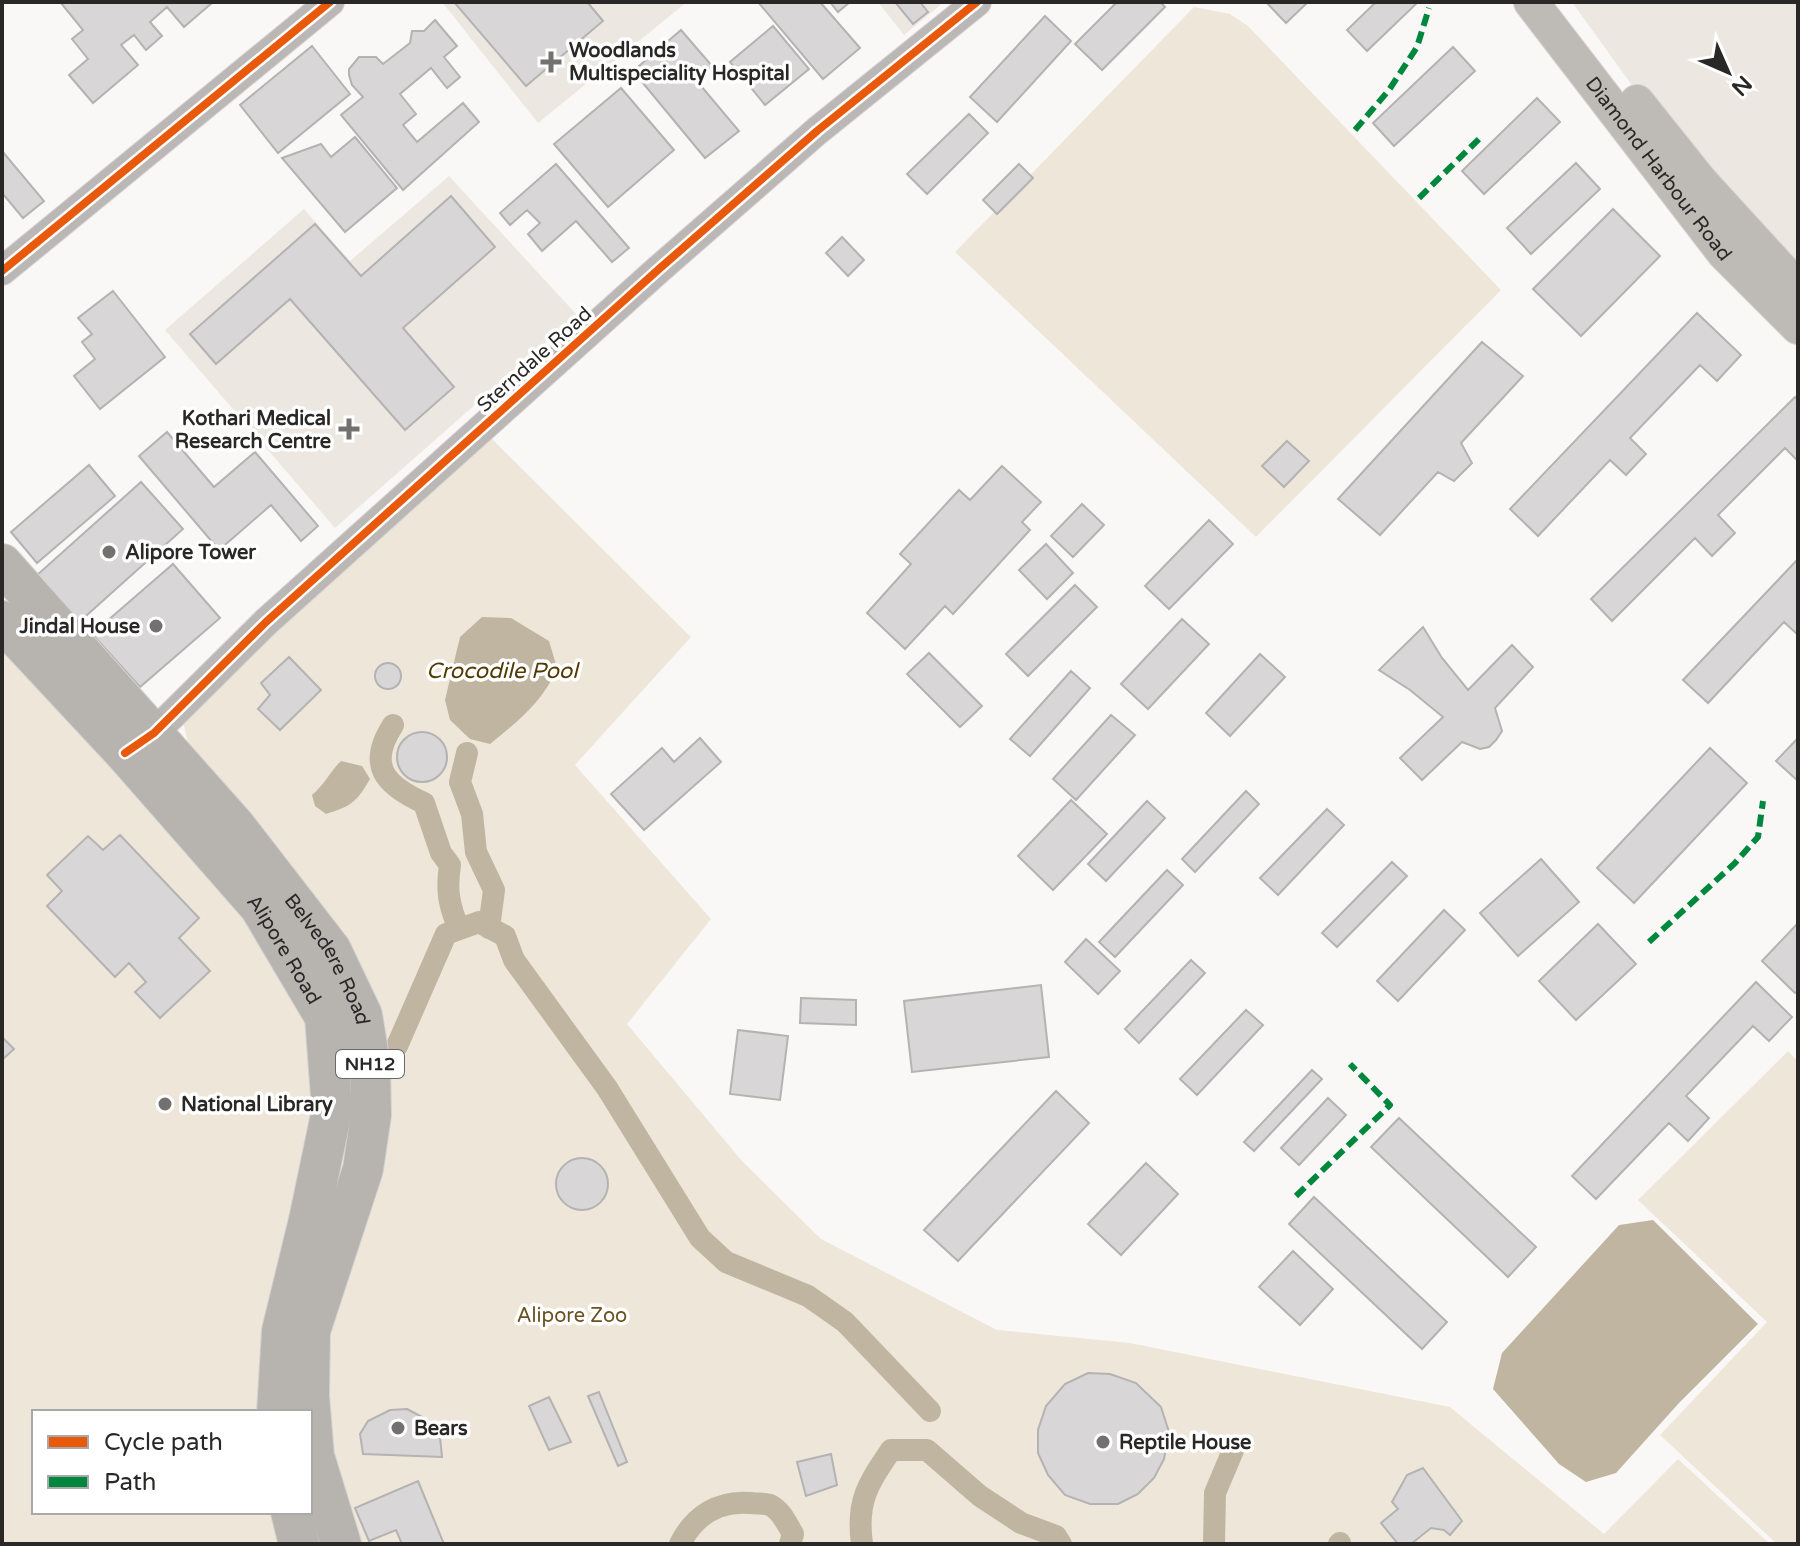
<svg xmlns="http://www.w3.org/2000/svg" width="1800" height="1546" font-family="'Varela Round',sans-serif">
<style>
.built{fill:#ece8e1}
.green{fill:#eee6d9}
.water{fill:#c0b5a0}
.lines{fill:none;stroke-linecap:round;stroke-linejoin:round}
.canal{stroke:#c0b5a0;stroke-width:22}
.building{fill:#d8d6d7;stroke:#b4b2b2;stroke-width:2}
.minor-casing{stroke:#d4d3d2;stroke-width:30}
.major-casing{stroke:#d4d3d2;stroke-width:36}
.highway-casing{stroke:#d4d3d2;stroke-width:42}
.minor{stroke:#bab7b4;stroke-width:28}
.major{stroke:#bebab5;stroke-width:34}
.highway{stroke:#b7b4b0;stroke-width:40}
.quiet{stroke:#00873e;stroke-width:6;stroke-dasharray:12 6;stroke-linecap:butt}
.cycleway-casing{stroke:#fff;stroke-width:13}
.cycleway{stroke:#e8590c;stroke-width:8}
.poi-dot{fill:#72716f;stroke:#fff;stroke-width:3}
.labels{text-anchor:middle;stroke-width:7;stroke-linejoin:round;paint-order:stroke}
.shield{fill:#fff;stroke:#696868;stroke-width:2}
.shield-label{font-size:18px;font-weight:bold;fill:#292827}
.poi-label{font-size:20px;font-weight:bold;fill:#292827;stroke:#fff;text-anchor:start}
.street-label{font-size:20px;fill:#292827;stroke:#fff}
.park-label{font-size:20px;fill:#6a5120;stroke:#fff}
.water-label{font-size:22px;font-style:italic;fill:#513a02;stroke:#fff}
</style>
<rect width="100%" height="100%" fill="#faf8f6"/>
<path class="built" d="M442 2H687L538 123Z
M878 2H944L904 35Z
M1572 2H1798V302L1718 205Z
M449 176 577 315 335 528 165 330 304 209 350 261Z"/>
<path class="green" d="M1194 7 1230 14 1248 26 1501 290 1256 537 955 252Z
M485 432 691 637 575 765 711 919 627 1024 742 1161 821 1239 997 1330 1130 1343 1450 1407 1604 1534 1678 1459 1770 1544H362L322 1432 323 1343 389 1079 193 762 183 722Z
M2 626 254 905 329 1057 286 1412H34V1512H298L304 1544H2Z
M1788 1051 1798 1062V1544H1777L1660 1435 1767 1322 1638 1200Z"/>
<path class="water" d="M482 617 511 618 549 641 557 668C544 701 517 722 490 744L470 739 450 720 445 700 460 637Z
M341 761 362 766 370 779C356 803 351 806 326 814L315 806 312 795C324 785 330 772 341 761Z
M1653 1220 1758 1324 1679 1403 1616 1473 1586 1482 1559 1464 1493 1389 1502 1353 1619 1225Z"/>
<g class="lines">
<path class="canal" d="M393 725C367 765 384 785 424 803L441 853 450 865C446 890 449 906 459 929
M467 753 460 782 472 814 476 852 494 890 489 928
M397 1046 446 934 479 922 505 936 514 960 607 1088 700 1238 726 1262 808 1296 845 1322 930 1411
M680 1544C694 1516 718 1500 751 1503 756 1504 765 1503 770 1505 781 1510 787 1524 793 1534L790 1544
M862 1544C856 1501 868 1484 891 1450H927L980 1496 1021 1523 1056 1536 1061 1544
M1214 1544 1215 1493 1234 1448
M1339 1544 1340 1543"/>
</g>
<path class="building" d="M62 2H213L184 27 167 7 150 22 162 36 146 50 134 35 121 45 138 65 93 103 69 75 88 59 72 39 83 30 61 3Z
M454 2H589L588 3 603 21 526 86Z
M758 2H820L860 48 823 79Z
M830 2H850L838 12Z
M895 2H920L928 12 913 24Z
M1117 2H1160L1165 7 1102 70 1075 44Z
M1266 2H1308L1286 23Z
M1376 2H1418L1367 51 1347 30Z
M1045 16 1071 41 997 122 970 97Z
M435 20 457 46 444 57 460 77 447 88 431 68 400 94 416 114 403 125 417 142 463 103 479 122 403 190 341 115 363 97 352 85 349 75V69L359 57H376L383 64 410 43 412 31H424Z
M773 26 809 69 765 105 730 62Z
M681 30 712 66 696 80 739 131 705 158 633 71Z
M312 46 350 94 278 153 240 105Z
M1453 47 1475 71 1394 146 1373 123Z
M621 88 674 150 608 207 554 144Z
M1537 98 1560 122 1484 194 1462 171Z
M969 114 988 133 927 194 907 174Z
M355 137 397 188 345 232 282 158 321 144 331 157Z
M2 151 44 201 23 218 2 193Z
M1576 163 1600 189 1531 254 1507 228Z
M556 164 629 248 612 262 576 221 542 251 528 234 540 223 527 210 510 225 500 213Z
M1019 164 1033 178 997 214 983 200Z
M451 196 495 247 403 328 454 387 405 430 290 299 216 364 190 334 315 224 361 276Z
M1613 209 1660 256 1581 336 1533 289Z
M842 237 864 260 848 276 826 253Z
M113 291 165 357 100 409 74 376 95 359 82 342 92 334 78 318Z
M1697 313 1741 355 1717 381 1700 365 1630 438 1646 454 1626 475 1610 460 1538 536 1510 509Z
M1482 342 1523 376 1461 443 1472 463 1454 481 1438 472 1380 535 1338 499Z
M1795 397 1798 400V461L1785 448 1718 515 1735 533 1712 556 1695 538 1612 621 1591 599Z
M167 432 214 487 255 452 318 526 301 541 271 505 219 550 139 456Z
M1287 441 1309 461 1284 487 1262 466Z
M89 465 115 496 37 563 11 532Z
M1002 466 1041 502 1022 522 1030 530 953 614 945 606 905 649 867 613 911 564 900 554 959 490 970 500Z
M141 482 183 529 78 623 36 576Z
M1082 504 1104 525 1073 557 1051 536Z
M1209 520 1233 544 1169 609 1145 586Z
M1046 544 1073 573 1047 599 1019 570Z
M1798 559V635L1784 622 1708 703 1683 680Z
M173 564 220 618 140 687 92 634Z
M1075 585 1097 607 1028 676 1006 654Z
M1182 619 1209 644 1148 709 1121 684Z
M1423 627 1442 658 1468 690 1512 645 1533 667 1495 708 1502 731 1496 740 1489 747 1480 749 1462 742 1422 780 1400 758 1443 717 1410 690 1379 670Z
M929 653 982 706 960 727 907 674Z
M1260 654 1285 677 1230 736 1206 713Z
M289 657 321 690 280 730 258 709 270 695 261 683Z
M375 676a13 13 0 1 1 26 0a13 13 0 1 1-26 0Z
M1071 671 1090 688 1030 756 1010 739Z
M1111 715 1135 735 1076 800 1053 779Z
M397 757a25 25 0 1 1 50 0a25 25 0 1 1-50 0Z
M700 738 721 762 644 830 611 794 662 748 674 762Z
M1798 738V781L1776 761Z
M1710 748 1747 783 1634 903 1597 868Z
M1246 791 1259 804 1195 872 1182 859Z
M1071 800 1107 834 1053 890 1018 856Z
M1147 801 1165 818 1106 881 1088 864Z
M1327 809 1344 825 1278 895 1260 878Z
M120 835 199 918 179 938 210 971 160 1018 135 992 146 982 129 963 115 977 47 906 62 891 47 875 88 836 103 850Z
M1541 859 1579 902 1518 956 1480 913Z
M1392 862 1407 876 1337 947 1322 933Z
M1167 870 1183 885 1115 957 1099 942Z
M1444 910 1465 930 1398 1001 1377 981Z
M1798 923V991L1795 993 1762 961Z
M1598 924 1636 964 1576 1020 1539 981Z
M1086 939 1120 971 1098 994 1065 962Z
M1191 960 1205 973 1139 1043 1125 1029Z
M1756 982 1792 1017 1769 1041 1753 1026 1686 1096 1709 1118 1688 1141 1669 1123 1596 1199 1572 1176Z
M1041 985 1049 1057 912 1072 904 1001Z
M801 998 856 1000V1025L800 1023Z
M1246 1010 1263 1025 1197 1095 1180 1079Z
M738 1030 788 1036 780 1100 730 1094Z
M2 1037 14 1049 2 1060Z
M1312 1070 1322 1079 1254 1151 1244 1142Z
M1056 1091 1089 1123 958 1261 924 1230Z
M1328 1098 1346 1115 1299 1165 1281 1148Z
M1399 1118 1536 1247 1508 1277 1371 1147Z
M556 1184a26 26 0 1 1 52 0a26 26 0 1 1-52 0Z
M1146 1163 1178 1194 1121 1255 1088 1224Z
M1314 1197 1447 1322 1422 1349 1289 1224Z
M1293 1251 1333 1289 1300 1325 1259 1287Z
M1088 1373 1110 1374 1136 1383 1161 1407 1169 1432 1164 1459 1154 1478 1138 1494 1118 1504H1090L1065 1495 1048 1475 1038 1453V1430L1046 1406 1065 1384Z
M599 1392 627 1462 618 1466 588 1396Z
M549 1397 571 1442 549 1450 529 1406Z
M407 1409 426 1419 440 1437 442 1457 363 1454 360 1434 368 1421 390 1410Z
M831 1454 837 1485 806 1496 797 1462Z
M1423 1468 1462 1521 1450 1535 1444 1530 1431 1528 1411 1544H1398L1381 1523 1398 1509 1392 1502 1407 1475Z
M418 1481 444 1544H402L396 1530 369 1541 355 1508Z"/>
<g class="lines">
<g class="minor-casing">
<path id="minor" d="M2 271 330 2
M140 743 154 733 266 622 659 269 817 131 977 2"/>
</g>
<g class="major-casing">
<g id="major">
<path id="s1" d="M1531 2 1724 253 1798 327"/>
<path d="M1637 102 1701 182 1798 288"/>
</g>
</g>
<g class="highway-casing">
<g id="highway">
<path id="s2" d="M2 564 235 826 331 950 362 1015 370 1064 371 1115 363 1169 310 1331 309 1396 314 1456 341 1544"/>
<path id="s3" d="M2 621 125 753 260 907 325 1017 332 1110 309 1220 282 1331 277 1412"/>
<path d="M291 1512 299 1544"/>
</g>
</g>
<use href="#minor" class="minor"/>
<use href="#major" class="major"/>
<use href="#highway" class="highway"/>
<path class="quiet" d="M1355 130 1389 90 1417 47 1429 8
M1419 198 1482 136
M1649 942 1735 863 1758 837 1763 801
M1296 1196 1390 1105 1350 1064"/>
<g class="cycleway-casing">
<path id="cycleway" d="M2 271 330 2
M125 753 154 733 266 622 659 269 817 131 977 2"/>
</g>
<use href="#cycleway" class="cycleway"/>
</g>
<g class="poi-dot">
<path d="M547 50h8v8h8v8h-8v8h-8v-8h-8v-8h8z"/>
<path d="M345 417h8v8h8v8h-8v8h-8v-8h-8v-8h8z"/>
<circle cx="109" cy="552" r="8"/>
<circle cx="156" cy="626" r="8"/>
<circle cx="165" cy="1104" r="8"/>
<circle cx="398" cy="1428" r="8"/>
<circle cx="1103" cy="1442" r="8"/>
</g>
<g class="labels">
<rect class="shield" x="336" y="1050" width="68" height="28" rx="6"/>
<g class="shield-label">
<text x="370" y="1070">NH12</text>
</g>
<g class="poi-label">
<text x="569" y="57">Woodlands<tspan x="569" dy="23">Multispeciality Hospital</tspan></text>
<text x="331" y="425" text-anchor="end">Kothari Medical<tspan x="331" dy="23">Research Centre</tspan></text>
<text x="125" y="559">Alipore Tower</text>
<text x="140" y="633" text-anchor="end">Jindal House</text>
<text x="181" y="1111">National Library</text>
<text x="414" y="1435">Bears</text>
<text x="1119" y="1449">Reptile House</text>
</g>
<g class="street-label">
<text dy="7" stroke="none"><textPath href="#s1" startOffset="210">Diamond Harbour Road</textPath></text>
<text transform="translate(534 359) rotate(-42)" y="7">Sterndale Road</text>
<text dy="7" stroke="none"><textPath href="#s3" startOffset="434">Alipore Road</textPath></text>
<text dy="7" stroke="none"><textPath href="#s2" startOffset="514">Belvedere Road</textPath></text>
</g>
<g class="park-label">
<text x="572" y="1322">Alipore Zoo</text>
</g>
<g class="water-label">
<text x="502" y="678">Crocodile Pool</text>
</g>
</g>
<rect width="1800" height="1546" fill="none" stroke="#292827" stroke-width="8"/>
<rect x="32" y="1410" width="280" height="104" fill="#ffffff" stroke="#a9a9a9" stroke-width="2"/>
<rect x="48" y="1436" width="40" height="12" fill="#e8590c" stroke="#a9a9a9" stroke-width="2"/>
<text x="104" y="1450" font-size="24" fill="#292827">Cycle path</text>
<rect x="48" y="1476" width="40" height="12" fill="#00873e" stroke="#a9a9a9" stroke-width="2"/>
<text x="104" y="1490" font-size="24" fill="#292827">Path</text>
<g transform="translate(1728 72) rotate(135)" stroke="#ffffff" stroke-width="6" paint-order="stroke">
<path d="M0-6L14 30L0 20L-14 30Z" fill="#292827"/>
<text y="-12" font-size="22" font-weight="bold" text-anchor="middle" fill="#292827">N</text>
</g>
</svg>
